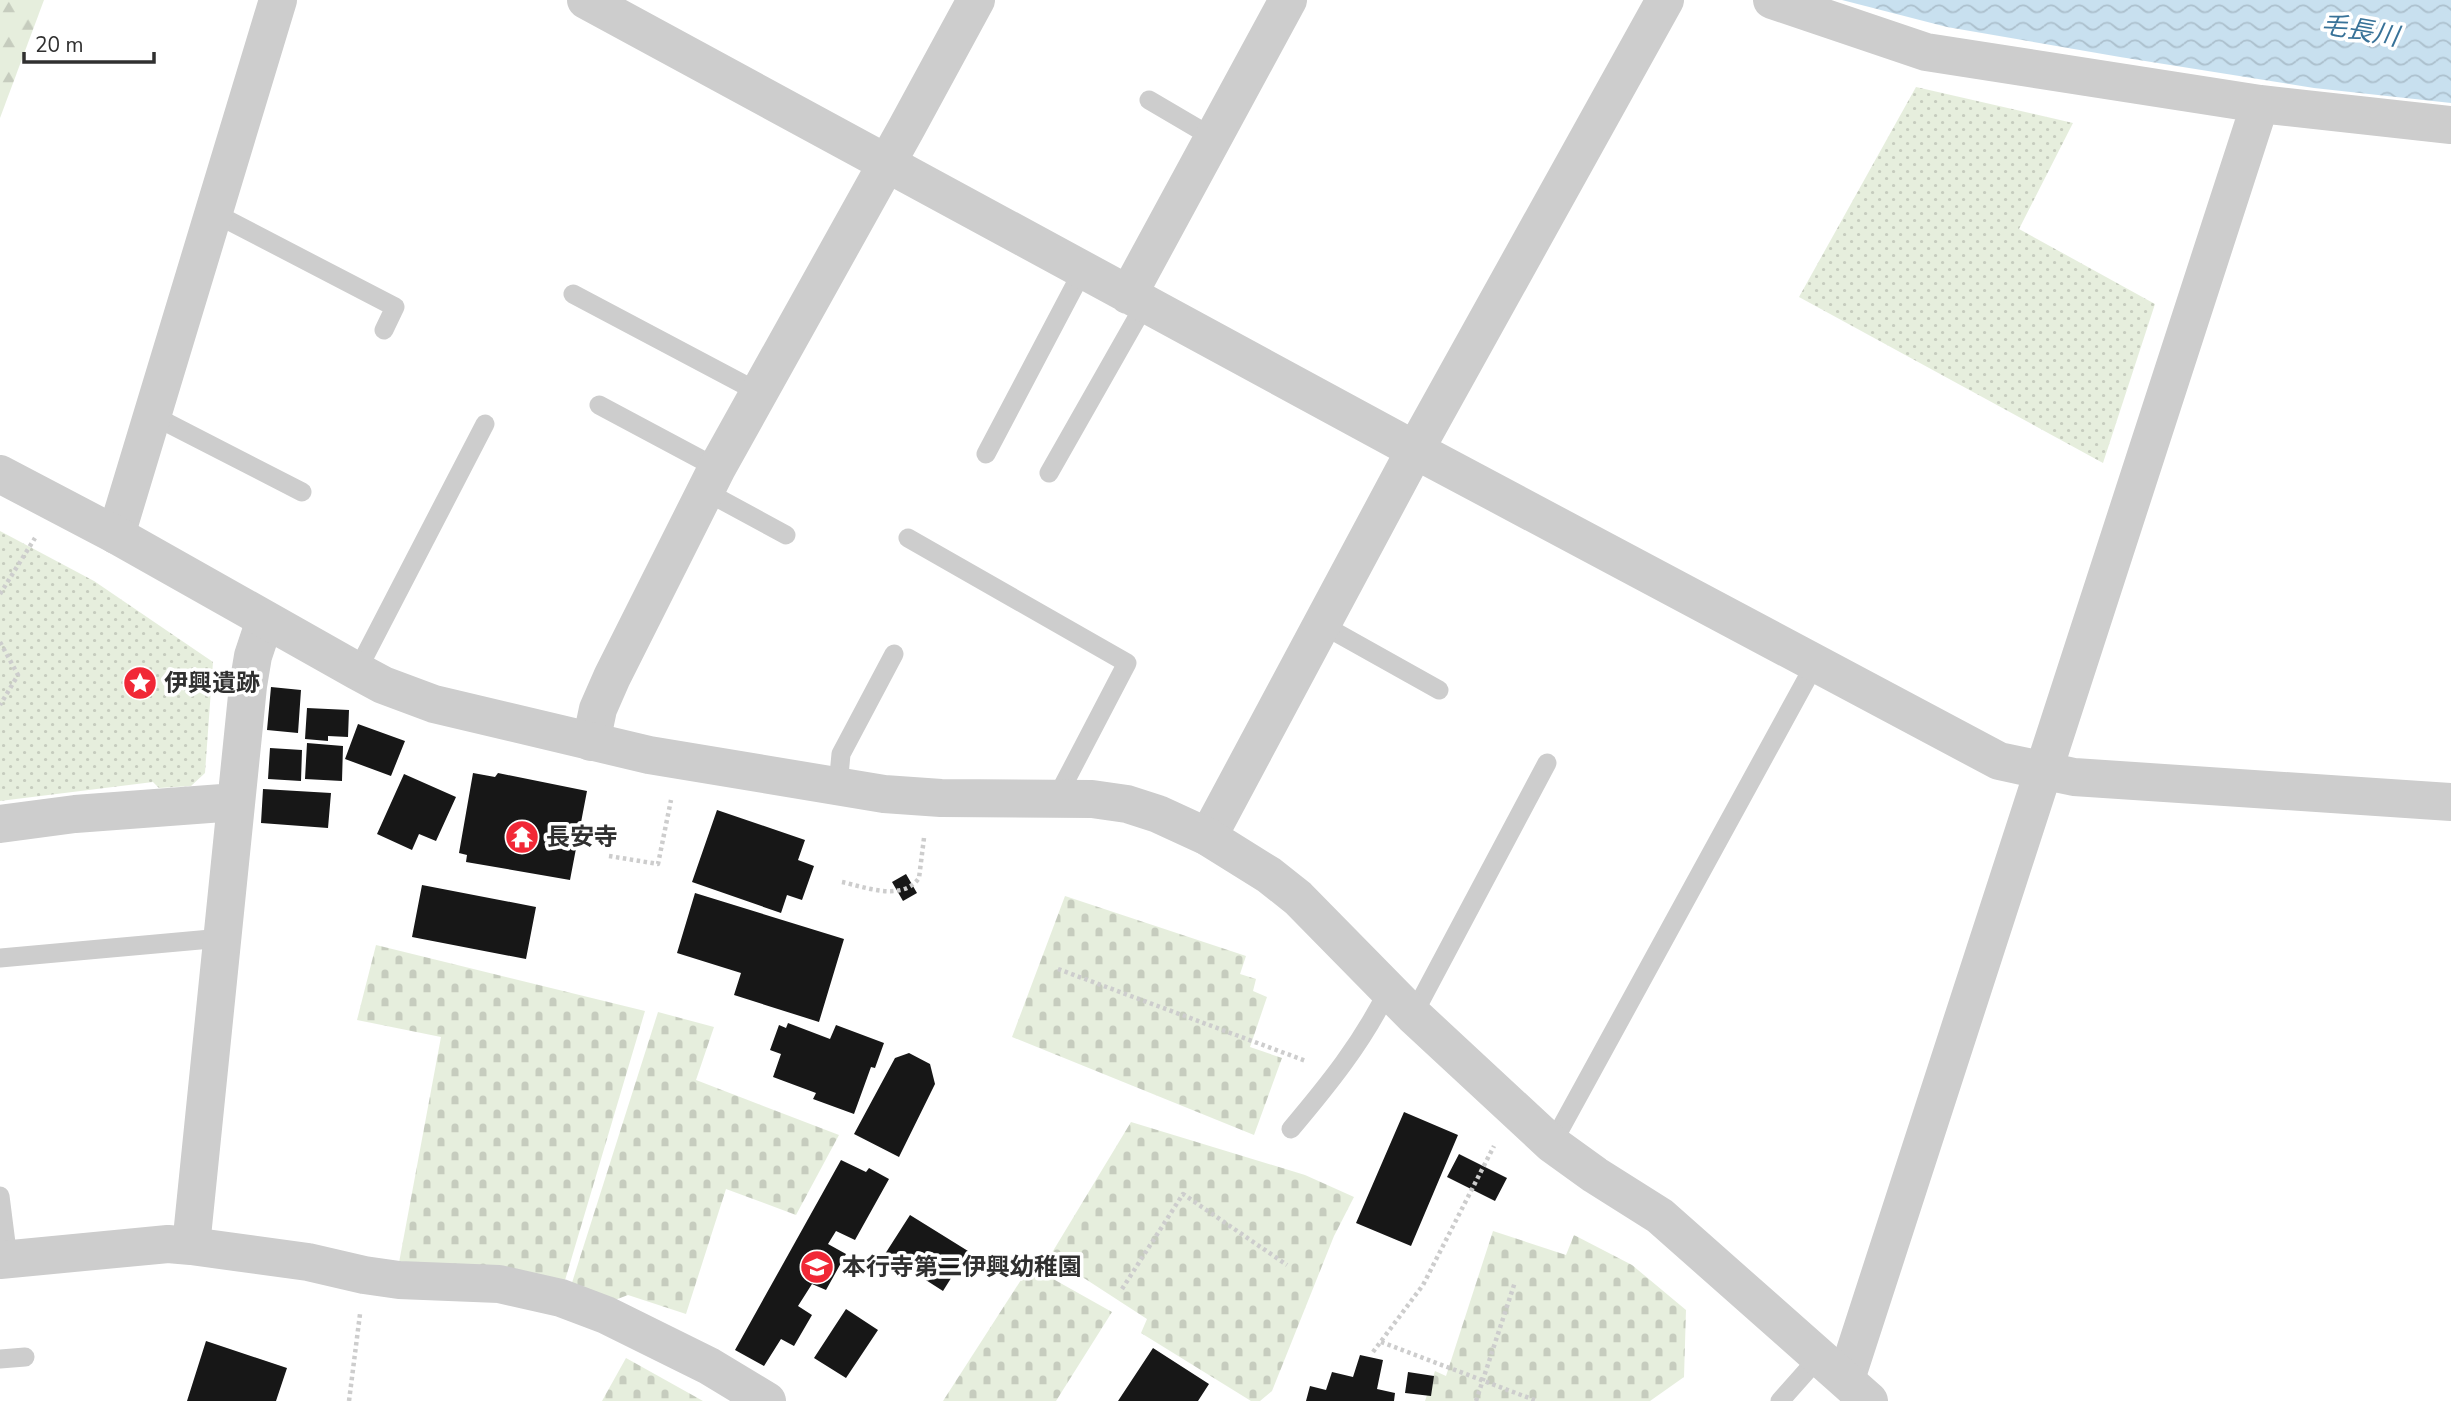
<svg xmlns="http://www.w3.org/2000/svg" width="2451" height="1401" font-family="'Nunito Sans','Noto Sans JP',sans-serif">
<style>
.forest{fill:url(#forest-firs)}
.cemetery{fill:url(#cemetery-stones)}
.park{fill:url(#park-dots)}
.water{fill:url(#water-waves)}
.building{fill:#171717}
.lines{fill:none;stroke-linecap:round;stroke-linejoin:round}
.path{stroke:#cdcdcd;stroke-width:4.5;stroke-dasharray:3.5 3.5;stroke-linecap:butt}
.service{stroke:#cdcdcd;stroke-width:19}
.minor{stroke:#cdcdcd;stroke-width:38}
.tertiary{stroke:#cdcdcd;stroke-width:38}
.labels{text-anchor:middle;stroke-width:7;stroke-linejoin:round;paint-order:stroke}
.poi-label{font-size:24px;font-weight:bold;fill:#303030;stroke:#fff;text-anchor:start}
.water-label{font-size:26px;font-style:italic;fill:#387298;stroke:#fff}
</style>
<defs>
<pattern id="forest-firs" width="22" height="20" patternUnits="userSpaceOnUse" patternTransform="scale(1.75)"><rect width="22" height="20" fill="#e6eedd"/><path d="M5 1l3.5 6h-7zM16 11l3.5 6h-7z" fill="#c6ccbe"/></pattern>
<pattern id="cemetery-stones" width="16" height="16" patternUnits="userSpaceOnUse" patternTransform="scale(1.75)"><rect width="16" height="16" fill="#e6eedd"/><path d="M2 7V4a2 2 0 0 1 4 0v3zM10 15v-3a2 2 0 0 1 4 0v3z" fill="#c6ccbe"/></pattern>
<pattern id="park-dots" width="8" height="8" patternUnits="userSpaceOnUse" patternTransform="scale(1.75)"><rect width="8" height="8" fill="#e6eedd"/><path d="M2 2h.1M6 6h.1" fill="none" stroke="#c6ccbe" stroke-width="1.8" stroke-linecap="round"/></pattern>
<pattern id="water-waves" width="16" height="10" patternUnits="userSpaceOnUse" patternTransform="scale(1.75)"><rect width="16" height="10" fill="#c8e0ef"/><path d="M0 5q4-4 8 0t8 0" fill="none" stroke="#acc0cd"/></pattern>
</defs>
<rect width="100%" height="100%" fill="#fff"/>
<path class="forest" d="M0 0H44L0 118Z"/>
<path class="cemetery" d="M1065 896 1246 956 1240 974 1256 979 1253 991 1267 997 1250 1047 1282 1058 1254 1135 1012 1037Z
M376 945 645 1011 563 1287 398 1268 441 1037 357 1020Z
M658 1012 714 1027 696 1080 839 1135 796 1215 726 1189 686 1314 628 1295 607 1303 570 1289Z
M1131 1122 1305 1175 1354 1197 1334 1236 1272 1391 1260 1401H1251L1141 1333 1147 1319 1050 1256Z
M1493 1231 1566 1255 1574 1235 1632 1265 1686 1310 1684 1377 1650 1401H1425L1435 1371 1446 1376Z
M1030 1266 1112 1312 1056 1401H943Z
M626 1358 703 1401H602Z"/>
<path class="park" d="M1916 87 2073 123 2019 229 2155 304 2103 463 1799 297Z
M0 531 94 581 213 662 205 773 191 786 159 788 153 782 0 801Z"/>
<path class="water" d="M1842 0H2451V103L2314 88 2120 57 1947 27Z"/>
<path class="building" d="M271 687 301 690 298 733 267 730Z
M307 708 349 710 348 737 328 736V741L305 739Z
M358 724 405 741 391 776 345 759Z
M307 743 343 746 342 781 305 779Z
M270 748 302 750 301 781 268 779Z
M473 773 495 777 498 773 587 791 570 880 466 862 467 855 459 853Z
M404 774 456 797 436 841 419 834 412 850 377 834Z
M263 789 331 793 328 828 261 823Z
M717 810 805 840 798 860 814 866 802 900 787 895 781 913 692 882Z
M906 874 917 893 903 901 892 882Z
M422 885 536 907 526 959 412 937Z
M695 893 844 939 819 1022 734 995 741 973 677 953Z
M788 1023 830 1039 836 1025 884 1043 875 1068 871 1067 854 1114 813 1099 816 1093 773 1077 781 1054 770 1050 779 1025 786 1028Z
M909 1053 930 1064 935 1084 899 1157 854 1134 895 1058Z
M1404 1112 1458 1135 1411 1246 1356 1223Z
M1459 1154 1507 1178 1495 1201 1447 1177Z
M841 1160 866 1172 869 1168 889 1179 855 1240 836 1231 828 1244 846 1254 826 1290 812 1284 798 1306 812 1315 794 1346 781 1339 764 1366 735 1350Z
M910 1215 968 1251 943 1291 885 1254Z
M846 1309 878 1330 846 1378 814 1358Z
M206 1341 287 1368 276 1401H187Z
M1153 1348 1209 1384 1198 1401H1118Z
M1360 1355 1383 1360 1377 1389 1395 1393 1394 1401H1306L1310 1386 1326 1390 1332 1372 1353 1377Z
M1408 1372 1434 1376 1431 1396 1405 1393Z"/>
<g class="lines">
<path class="path" d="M0 594 35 538
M0 642 18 675 0 705
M609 856 658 864 671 800
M842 882C865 887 902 902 919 878L924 838
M1058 969 1306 1061
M1122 1289 1183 1194 1287 1265
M1381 1342 1537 1401
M1373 1352 1423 1285 1494 1146
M349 1401 360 1314
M1476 1401 1515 1282"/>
<path class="service" d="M1149 100 1212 137
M214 213 395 307 384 330
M573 294 758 392
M599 405 717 468
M152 415 302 492
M986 454 1083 270
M1049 473 1145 304
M705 491 786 535
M908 538 1127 663 1056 799
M1321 624 1439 690
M357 671 485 424
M838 786 841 754 894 654
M0 958 222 938
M1413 1015 1547 763
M1291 1129C1328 1085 1363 1042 1388 990
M1552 1144 1816 662
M0 1196 8 1259
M0 1359 25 1357
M1780 1401 1820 1356"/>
<path class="minor" d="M586 0 1415 450 1999 761 2074 777 2451 802
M1772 0 1926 52 2260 104 2451 125
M1128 295 1288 0
M116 535 278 0
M591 742 598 709 612 677 717 468 907 127 976 0
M0 824 75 814 236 802
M1208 837 1415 450 1665 0
M191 1246 308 1262 364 1275 399 1280 499 1284 561 1298 606 1315 709 1366 767 1401
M0 1260 168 1244 191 1246 248 686 253 656 265 620
M1846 1379 2260 104"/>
<path class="tertiary" d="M0 474 116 535 357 671 383 685 434 704 649 755 884 794 941 798 1092 799 1127 804 1158 814 1208 837 1269 875 1298 898 1413 1015 1552 1144 1595 1175 1660 1216 1869 1401"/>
</g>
<defs>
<g id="sight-disc" transform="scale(1.75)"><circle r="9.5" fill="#f12836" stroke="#fff"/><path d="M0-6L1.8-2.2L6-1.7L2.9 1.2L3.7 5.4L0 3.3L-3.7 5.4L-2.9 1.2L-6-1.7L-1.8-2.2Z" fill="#fff"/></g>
<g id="temple-disc" transform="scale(1.75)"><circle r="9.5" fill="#f12836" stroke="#fff"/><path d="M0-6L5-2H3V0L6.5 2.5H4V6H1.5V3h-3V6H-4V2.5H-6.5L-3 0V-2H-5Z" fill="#fff"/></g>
<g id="school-disc" transform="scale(1.75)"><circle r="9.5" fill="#f12836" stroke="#fff"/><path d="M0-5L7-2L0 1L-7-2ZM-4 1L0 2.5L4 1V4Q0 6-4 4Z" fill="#fff"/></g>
</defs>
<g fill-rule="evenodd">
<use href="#sight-disc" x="140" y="683"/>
<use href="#temple-disc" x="522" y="837"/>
<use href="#school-disc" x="817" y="1267"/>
</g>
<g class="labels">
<g class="poi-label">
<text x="164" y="691">伊興遺跡</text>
<text x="546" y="845">長安寺</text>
<text x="842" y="1275">本行寺第二伊興幼稚園</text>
</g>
<g class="water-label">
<text transform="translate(2360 30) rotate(10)" y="9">毛長川</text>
</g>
</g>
<path d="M24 52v10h130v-10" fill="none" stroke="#303030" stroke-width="3.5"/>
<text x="35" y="52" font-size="21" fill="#303030" stroke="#ffffff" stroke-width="5" paint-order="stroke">20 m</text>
</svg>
